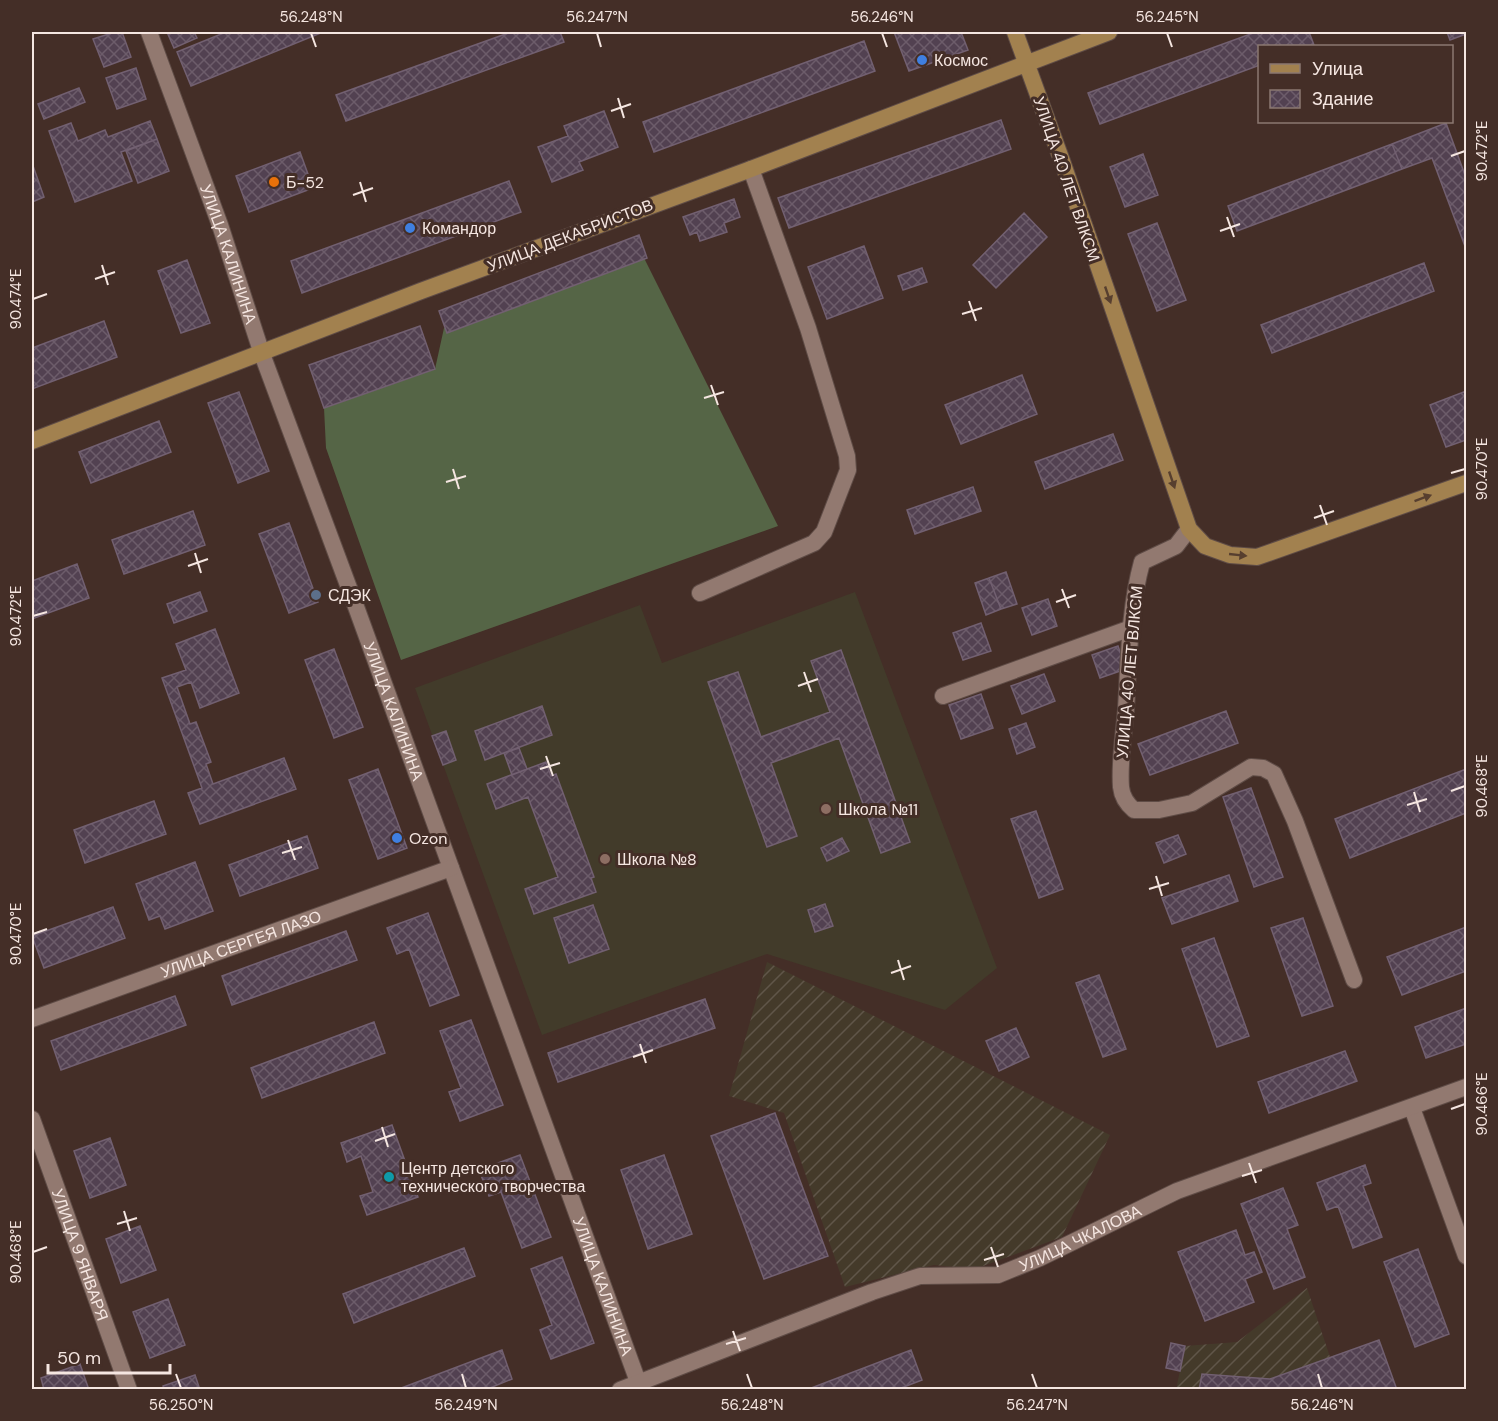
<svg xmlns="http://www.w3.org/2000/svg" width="1498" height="1421" font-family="'DM Sans',sans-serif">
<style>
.industrial{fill:url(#industrial-furrows)}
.education{fill:#423b2a}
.pitch{fill:#556546}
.building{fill:url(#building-cross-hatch);stroke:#726071;stroke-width:1.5}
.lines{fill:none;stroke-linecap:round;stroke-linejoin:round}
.minor-casing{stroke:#5f4c46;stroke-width:18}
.tertiary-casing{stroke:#5f4c46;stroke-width:18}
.secondary-casing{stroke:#5f4c46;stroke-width:18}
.minor{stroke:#927970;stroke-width:16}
.tertiary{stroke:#927970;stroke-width:16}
.secondary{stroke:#a2814f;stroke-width:16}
.oneway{fill:#573f2f}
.ticks{fill:none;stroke:#f5e6e1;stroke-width:2}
.shop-dot{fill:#3f7fe0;stroke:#442e27;stroke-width:2}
.food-dot{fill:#e8710a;stroke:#442e27;stroke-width:2}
.service-dot{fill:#5c6f8a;stroke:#442e27;stroke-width:2}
.education-dot{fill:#8d6e63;stroke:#442e27;stroke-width:2}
.culture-dot{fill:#0f9aa8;stroke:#442e27;stroke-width:2}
.labels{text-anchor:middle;stroke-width:6;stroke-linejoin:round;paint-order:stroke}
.poi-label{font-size:16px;fill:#f5e6e1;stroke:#442e27;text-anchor:start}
.street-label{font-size:16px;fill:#f5e6e1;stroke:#442e27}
.neatline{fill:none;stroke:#f5e6e1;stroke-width:2}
.ticks-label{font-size:15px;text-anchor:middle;fill:#f5e6e1}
</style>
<defs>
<pattern id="industrial-furrows" width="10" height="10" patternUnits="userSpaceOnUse" patternTransform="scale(1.5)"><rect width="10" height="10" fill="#443a2a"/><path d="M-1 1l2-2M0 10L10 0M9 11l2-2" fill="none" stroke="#605649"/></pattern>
<pattern id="building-cross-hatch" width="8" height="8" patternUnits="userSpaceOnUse" patternTransform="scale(1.5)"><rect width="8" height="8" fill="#524151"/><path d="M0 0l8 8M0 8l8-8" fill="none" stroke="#6c5c6a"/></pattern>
</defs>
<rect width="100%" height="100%" fill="#442e27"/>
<path class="industrial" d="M767 962 1110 1135 1062 1237 975 1269 934 1265 845 1287 784 1113 729 1096Z
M1307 1288 1330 1357 1379 1340 1397 1389 1176 1390 1185 1346 1237 1342Z"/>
<path class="education" d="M855 592 997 968 945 1010 767 954 542 1035 415 688 640 605 662 663Z"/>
<path class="pitch" d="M643 256 778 526 401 660 326 448 324 408 435 369 444 328Z"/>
<path class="building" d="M115 32H122L131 57 104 67 93 39Z
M167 32H194L197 38 174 48Z
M226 32H323L191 86 177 52Z
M511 32H560L564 42 346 121 336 95Z
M894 32H961L968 50 909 71Z
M1256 32H1309L1314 45 1260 46V65L1100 124 1088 93Z
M1447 32H1465L1466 34 1450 40Z
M864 41 875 71 654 152 643 122Z
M136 68 146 99 117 109 106 78Z
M79 88 85 102 44 119 38 104Z
M604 111 618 147 579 162 583 170 552 182 538 147 568 136 564 126Z
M1001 120 1011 149 789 228 778 198Z
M150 121 157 139 121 152 132 181 75 202 49 131 71 123 78 141 105 130 108 137Z
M1446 123 1466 178V249L1432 158 1402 169 1392 144Z
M157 139 169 171 138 183 126 151Z
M1392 144 1402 169 1237 231 1228 206Z
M300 152 313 188 249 212 236 176Z
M1143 154 1158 195 1125 207 1110 167Z
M32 163 44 197 32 202Z
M509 181 521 212 302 293 291 261Z
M734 199 740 217 724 223 727 232 700 241 697 232 690 235 683 217Z
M1024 213 1047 237 996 288 973 265Z
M1157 223 1186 300 1157 311 1128 234Z
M639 235 647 258 447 333 439 311Z
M864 246 883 298 827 319 808 267Z
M187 260 210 323 181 333 158 271Z
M1424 263 1434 291 1272 353 1261 325Z
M922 268 927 282 903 290 898 276Z
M104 321 117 357 32 389V348Z
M420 326 435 369 324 408 309 365Z
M1022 375 1037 414 961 444 945 405Z
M1466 391V440L1446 447 1430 405Z
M239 392 269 471 238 483 208 403Z
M159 421 171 452 91 483 79 452Z
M1113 434 1123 460 1045 489 1035 462Z
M973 487 981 511 915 534 907 510Z
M193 511 205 545 124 574 112 540Z
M289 523 318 602 289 613 259 534Z
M77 564 89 598 32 619V581Z
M1006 572 1017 604 1001 609 989 578Z
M989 578 1001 609 986 615 975 583Z
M200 592 207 611 174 623 167 604Z
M1048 599 1057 626 1032 635 1022 608Z
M981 623 991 651 963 660 953 633Z
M215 629 239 693 200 708 191 682 177 687 190 724 196 722 211 762 206 764 213 784 284 758 296 789 200 824 188 793 202 788 162 678 186 670 176 644Z
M1118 646 1126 669 1100 678 1092 655Z
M334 649 363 727 334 738 305 660Z
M841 650 910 842 881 853 839 738 771 763 797 836 767 847 708 682 738 672 761 737 830 712 811 661Z
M1044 674 1055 701 1022 714 1011 686Z
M981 694 993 728 961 739 949 705Z
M542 706 552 735 485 760 475 731Z
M1226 711 1238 743 1150 775 1138 744Z
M1026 723 1035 747 1017 754 1009 729Z
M446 731 456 760 443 765 432 736Z
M519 748 527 769 512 775 504 753Z
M546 762 551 776 556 774 594 877 591 878 596 892 534 914 525 889 558 877 528 797 496 809 487 784Z
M378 769 407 848 378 859 349 780Z
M1466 769V813L1350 858 1335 819Z
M1251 788 1283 877 1254 887 1223 797Z
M154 801 166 834 85 863 74 830Z
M1036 811 1063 889 1039 898 1011 819Z
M1178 835 1186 854 1164 863 1156 843Z
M307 836 318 868 240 896 229 865Z
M842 838 849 851 827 861 821 848Z
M195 862 213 911 165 929 160 916 149 920 136 884Z
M1229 875 1238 901 1172 924 1162 898Z
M825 904 833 926 815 932 808 910Z
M593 905 609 949 569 963 554 918Z
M113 907 125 938 44 968 32 936Z
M428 913 459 995 430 1006 409 949 397 954 387 928Z
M1303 918 1333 1006 1302 1016 1271 928Z
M1466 927V971L1402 995 1387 957Z
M346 931 357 960 232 1005 222 976Z
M1214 938 1249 1036 1217 1047 1182 949Z
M1099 975 1126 1049 1103 1057 1076 983Z
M175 996 186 1025 61 1070 51 1041Z
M705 999 715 1028 558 1082 548 1053Z
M1466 1008V1044L1426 1058 1415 1027Z
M471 1020 503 1105 460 1121 449 1092 461 1088 440 1031Z
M374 1022 385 1053 262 1098 251 1068Z
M1016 1028 1029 1057 999 1071 986 1041Z
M1345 1051 1357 1081 1269 1113 1258 1082Z
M775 1113 828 1256 764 1279 711 1136Z
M392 1125 418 1197 367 1215 360 1196 373 1192 361 1156 347 1162 341 1143Z
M110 1138 126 1185 90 1198 74 1151Z
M520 1155 551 1237 522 1248 501 1192 489 1196 479 1170Z
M664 1155 692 1234 648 1249 621 1170Z
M1365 1165 1371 1183 1363 1186 1382 1237 1353 1248 1338 1206 1327 1210 1317 1183Z
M1283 1188 1298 1225 1287 1229 1305 1277 1274 1289 1241 1204Z
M140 1226 156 1270 121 1283 106 1239Z
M1236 1230 1245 1255 1254 1252 1262 1272 1245 1279 1254 1302 1205 1321 1178 1252Z
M464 1248 475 1276 354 1323 343 1294Z
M1418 1249 1449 1334 1415 1347 1384 1262Z
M562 1257 594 1343 551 1359 540 1330 552 1325 531 1269Z
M168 1299 185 1345 150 1358 133 1312Z
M1379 1340 1397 1390H1199L1202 1374 1270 1379Z
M1171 1343 1185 1346 1180 1371 1166 1368Z
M502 1350 512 1379 485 1390H396Z
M911 1350 922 1380 896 1390H806Z
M80 1364 89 1390H44L41 1378Z
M195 1375 200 1390H164L163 1386Z"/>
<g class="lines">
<g class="minor-casing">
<g id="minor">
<path id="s1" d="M149 32 220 225 262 354 355 604 641 1390"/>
<path d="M1189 529 1176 546 1142 562C1129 609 1129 660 1126 709 1124 734 1119 761 1121 787 1122 797 1127 804 1134 810H1159L1192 803 1251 767 1263 768 1274 774 1295 821 1354 980"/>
<path d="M700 593 814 543 824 532 848 470 847 456 808 328 751 169"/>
<path d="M943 696 1131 628"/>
<path id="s2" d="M32 1019 451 868"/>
<path d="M1412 1108 1466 1256"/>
<path id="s3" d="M32 1119 129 1390"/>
</g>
</g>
<g class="tertiary-casing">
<g id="tertiary">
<path id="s4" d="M620 1390 872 1292 920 1276 998 1275 1040 1258 1177 1191 1466 1087"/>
</g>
</g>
<g class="secondary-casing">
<path id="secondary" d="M1015 32 1062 161 1189 529 1205 546 1230 555 1257 557 1466 483
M32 441 421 291 751 169 1109 32"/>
</g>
<use href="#minor" class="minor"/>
<use href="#tertiary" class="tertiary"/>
<use href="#secondary" class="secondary"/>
</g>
<defs><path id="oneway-solid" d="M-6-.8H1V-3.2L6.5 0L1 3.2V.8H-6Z" transform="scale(1.5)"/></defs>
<g class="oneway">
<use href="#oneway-solid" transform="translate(1108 295) rotate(71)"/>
<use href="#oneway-solid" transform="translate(1172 480) rotate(71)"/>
<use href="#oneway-solid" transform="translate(1423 498) rotate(-20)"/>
<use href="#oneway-solid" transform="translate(1238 555) rotate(6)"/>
</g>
<path class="ticks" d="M311 33 316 47M597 33 601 47M882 33 887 47M1167 33 1172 47M618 98 624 118M611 111 631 104M1451 156 1465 151M360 182 366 202M353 195 373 188M1227 217 1234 237M1220 231 1240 224M102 265 108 285M95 279 115 272M33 299 47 294M969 301 976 321M962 314 982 308M711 385 718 405M704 398 724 392M453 469 459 489M1451 473 1465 469M446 482 466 476M1320 505 1327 525M1314 518 1334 511M195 553 201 573M188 566 208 559M1062 589 1069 608M1056 602 1076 595M33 616 47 612M804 672 811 692M798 686 818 679M546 756 553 776M540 769 560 763M1451 791 1465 786M1414 792 1420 812M1407 805 1427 799M288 840 295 860M282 853 302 847M1156 876 1162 896M1149 889 1169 883M33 934 47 929M898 960 904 980M891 973 911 966M640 1044 646 1063M633 1057 653 1050M1451 1109 1465 1104M382 1127 388 1147M375 1141 395 1134M1249 1163 1256 1183M1242 1176 1262 1170M124 1211 130 1231M117 1224 137 1218M991 1247 998 1267M33 1252 47 1247M984 1260 1004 1254M733 1331 740 1351M726 1344 746 1338M176 1374 181 1388M462 1374 466 1388M747 1374 752 1388M1032 1374 1037 1388M1318 1374 1322 1388"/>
<g class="shop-dot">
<circle cx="922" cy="60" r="6"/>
<circle cx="410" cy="228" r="6"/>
<circle cx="397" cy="838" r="6"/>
</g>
<circle class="food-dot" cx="274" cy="182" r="6"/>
<circle class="service-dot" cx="316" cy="595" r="6"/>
<g class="education-dot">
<circle cx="826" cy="809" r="6"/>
<circle cx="605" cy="859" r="6"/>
</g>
<circle class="culture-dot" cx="389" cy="1177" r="6"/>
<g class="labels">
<g class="poi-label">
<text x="934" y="66">Космос</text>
<text x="286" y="188">Б-52</text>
<text x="422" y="234">Командор</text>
<text x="328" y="601">СДЭК</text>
<text x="838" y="815">Школа №11</text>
<text x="409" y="844">Ozon</text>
<text x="617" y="865">Школа №8</text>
<text x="401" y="1174">Центр детского<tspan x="401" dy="18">технического творчества</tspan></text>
</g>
<g class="street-label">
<text transform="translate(1067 179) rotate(71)" y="6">УЛИЦА 40 ЛЕТ ВЛКСМ</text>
<text transform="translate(570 235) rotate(-21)" y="6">УЛИЦА ДЕКАБРИСТОВ</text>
<text dy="6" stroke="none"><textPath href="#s1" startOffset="236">УЛИЦА КАЛИНИНА</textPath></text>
<text transform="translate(1129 672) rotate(-85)" y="6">УЛИЦА 40 ЛЕТ ВЛКСМ</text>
<text dy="6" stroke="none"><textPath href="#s1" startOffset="722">УЛИЦА КАЛИНИНА</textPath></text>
<text dy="6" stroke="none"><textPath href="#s2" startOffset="222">УЛИЦА СЕРГЕЯ ЛАЗО</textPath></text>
<text dy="6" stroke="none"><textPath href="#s4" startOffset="489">УЛИЦА ЧКАЛОВА</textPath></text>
<text dy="6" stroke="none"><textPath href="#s3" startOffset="144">УЛИЦА 9 ЯНВАРЯ</textPath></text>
<text dy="6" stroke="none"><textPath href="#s1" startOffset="1334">УЛИЦА КАЛИНИНА</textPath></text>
</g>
</g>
<rect width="1498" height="1421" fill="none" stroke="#442e27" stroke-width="66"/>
<rect x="1258" y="45" width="195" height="78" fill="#442e27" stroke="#8b7871" stroke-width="1.5"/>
<rect x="1270" y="64" width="30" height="9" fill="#a2814f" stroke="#8b7871" stroke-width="1.5"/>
<text x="1312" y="75" font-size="18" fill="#f5e6e1">Улица</text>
<rect x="1270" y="90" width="30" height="18" fill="url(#building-cross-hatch)" stroke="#8b7871" stroke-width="1.5"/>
<text x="1312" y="105" font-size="18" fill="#f5e6e1">Здание</text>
<path d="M48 1364v9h122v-9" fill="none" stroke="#f5e6e1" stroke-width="3"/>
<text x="57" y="1364" font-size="18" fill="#f5e6e1" stroke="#442e27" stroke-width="4.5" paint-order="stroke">50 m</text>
<rect x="33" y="33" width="1432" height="1355" class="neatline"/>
<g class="ticks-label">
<text x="311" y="22">56.248°N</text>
<text x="597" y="22">56.247°N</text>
<text x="882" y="22">56.246°N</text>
<text x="1167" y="22">56.245°N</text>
<text transform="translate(1482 151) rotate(-90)" y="5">90.472°E</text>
<text transform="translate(16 299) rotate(-90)" y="5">90.474°E</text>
<text transform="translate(1482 469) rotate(-90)" y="5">90.470°E</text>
<text transform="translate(16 616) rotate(-90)" y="5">90.472°E</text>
<text transform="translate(1482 786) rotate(-90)" y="5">90.468°E</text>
<text transform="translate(16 934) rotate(-90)" y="5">90.470°E</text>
<text transform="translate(1482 1104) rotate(-90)" y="5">90.466°E</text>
<text transform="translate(16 1252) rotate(-90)" y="5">90.468°E</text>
<text x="181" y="1410">56.250°N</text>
<text x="466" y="1410">56.249°N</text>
<text x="752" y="1410">56.248°N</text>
<text x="1037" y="1410">56.247°N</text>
<text x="1322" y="1410">56.246°N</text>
</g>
</svg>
